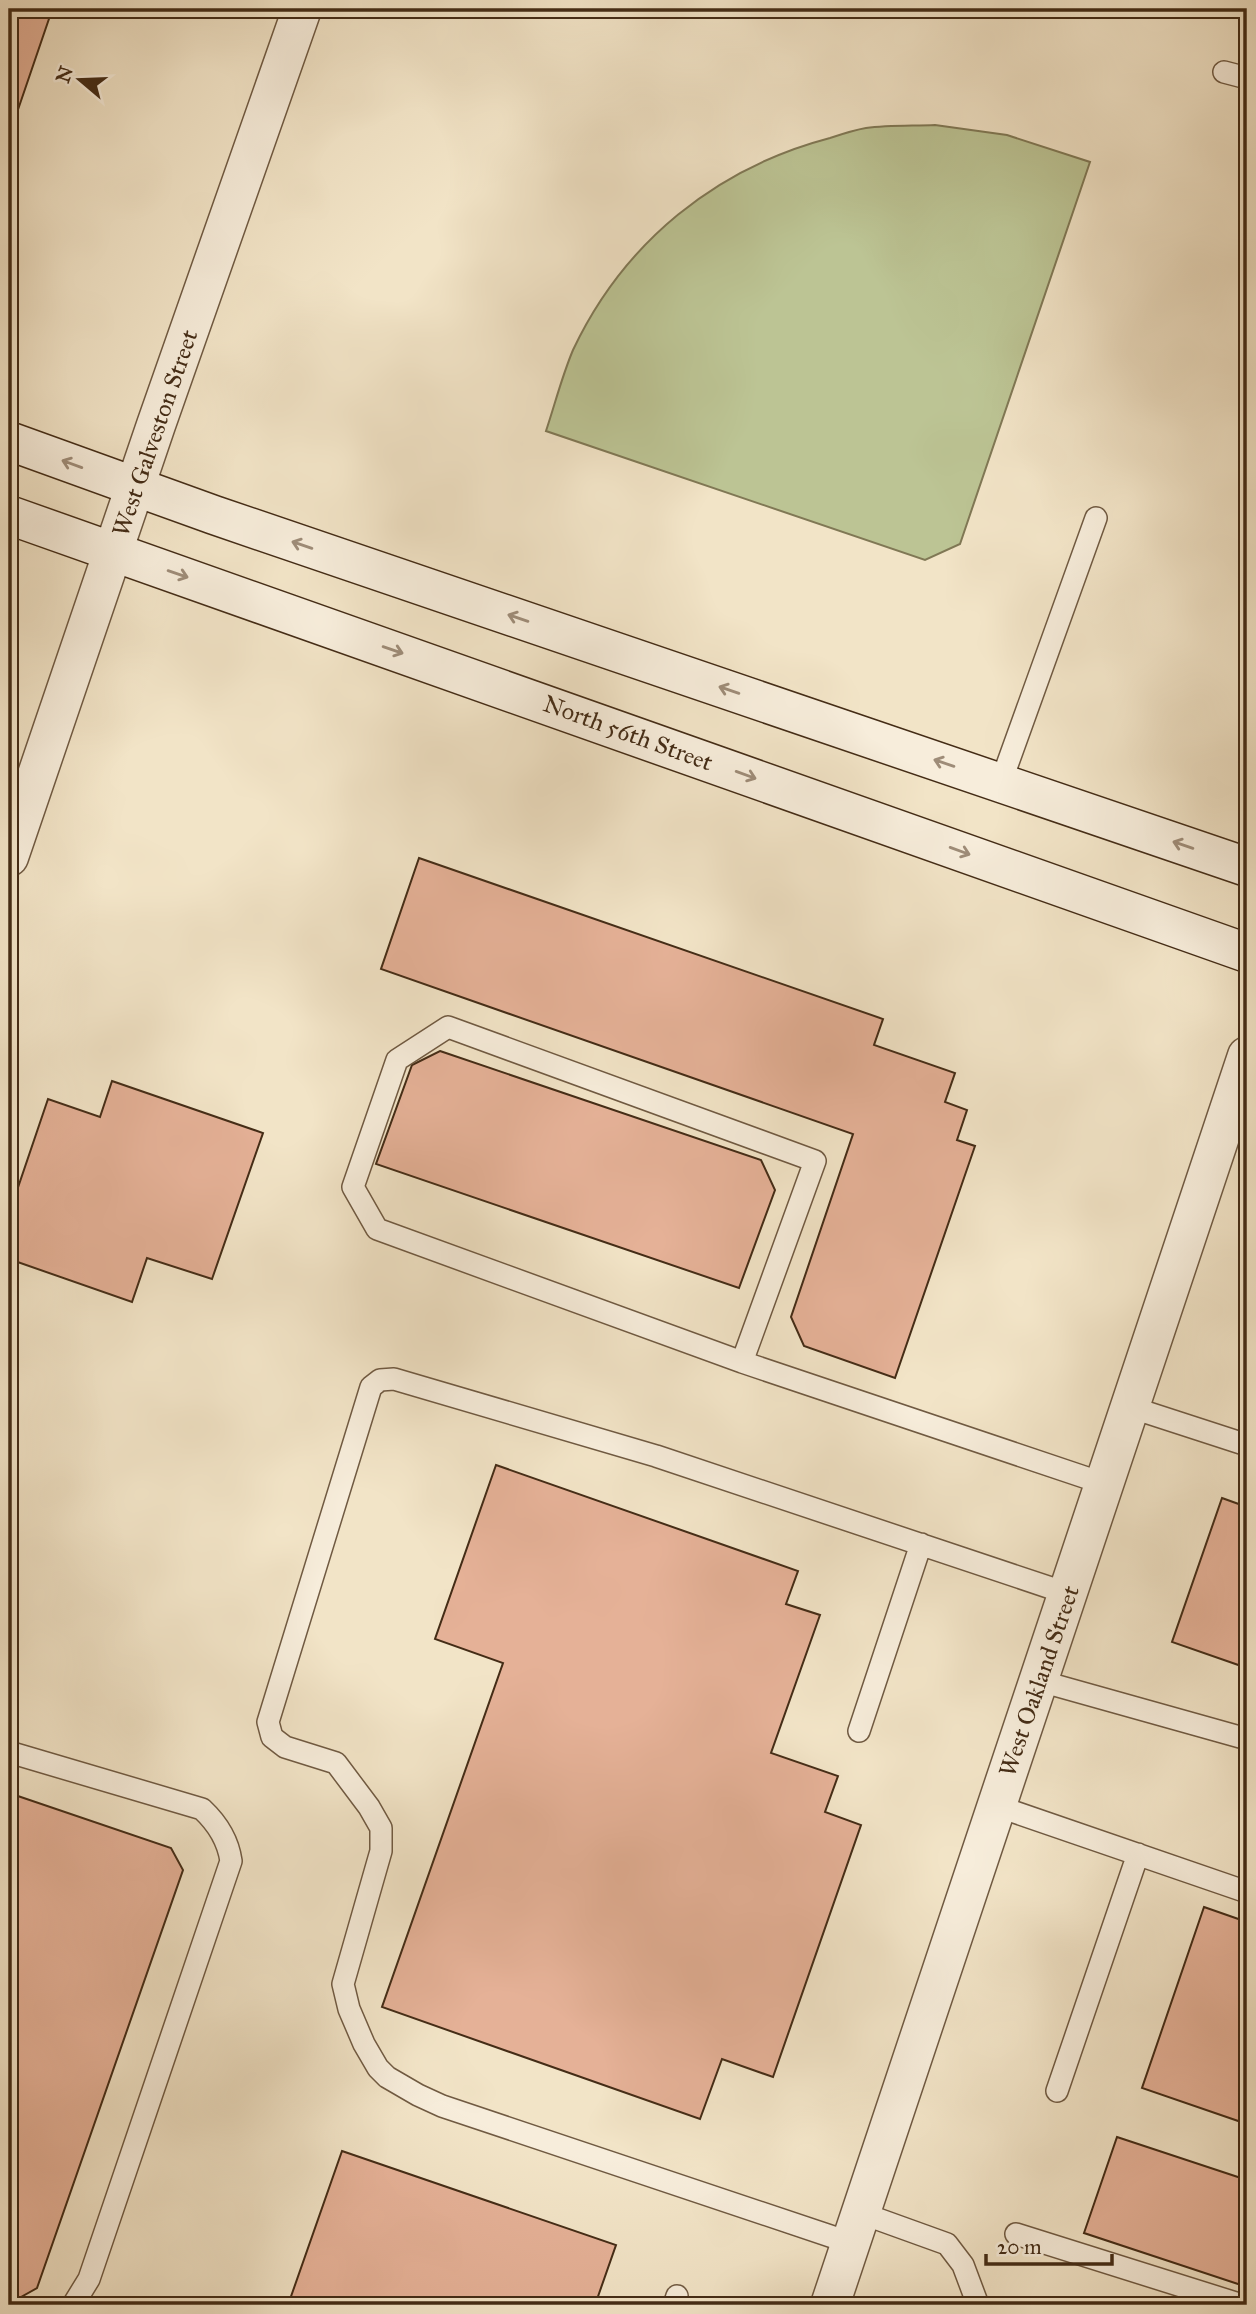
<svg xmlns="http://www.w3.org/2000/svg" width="1256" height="2314" font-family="'IM FELL Great Primer',serif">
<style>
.green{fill:#bcc494;stroke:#807855;stroke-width:2}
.building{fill:#e5b197;stroke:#442c16;stroke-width:2}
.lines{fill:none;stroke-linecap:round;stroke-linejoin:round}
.service-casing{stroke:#705a42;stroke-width:24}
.minor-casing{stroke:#705a42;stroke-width:41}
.secondary-casing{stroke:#442c16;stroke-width:41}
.service{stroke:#f7eddb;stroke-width:21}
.minor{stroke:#f7eddb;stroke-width:38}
.secondary{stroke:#f7eddb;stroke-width:38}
.oneway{stroke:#9e8c78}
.labels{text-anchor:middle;stroke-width:5;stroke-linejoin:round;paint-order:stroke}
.street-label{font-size:24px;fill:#442c16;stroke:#f7eddb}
</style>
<rect width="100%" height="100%" fill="#f2e4c7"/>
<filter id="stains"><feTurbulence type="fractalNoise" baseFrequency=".00286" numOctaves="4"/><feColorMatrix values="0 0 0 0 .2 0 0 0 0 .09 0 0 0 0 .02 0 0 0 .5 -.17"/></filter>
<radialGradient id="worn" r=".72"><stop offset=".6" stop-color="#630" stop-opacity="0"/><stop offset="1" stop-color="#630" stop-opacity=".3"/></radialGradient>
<path class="green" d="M935 125 1007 135 1090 162 960 544 925 560 546 431C555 404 562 376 573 350 624 242 716 168 830 138 842 134 854 130 866 128 889 125 913 126 935 125Z"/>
<path class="building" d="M9 9 52 10 9 136Z
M1218 9H1247V19L1243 17Z
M419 858 883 1019 874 1045 955 1073 945 1102 967 1110 957 1140 975 1146 895 1378 804 1346 791 1317 853 1134 381 969Z
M440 1051 761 1160 775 1190 739 1288 376 1164 412 1065Z
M112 1081 263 1133 212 1279 147 1258 132 1302 9 1259V1214L48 1099 100 1117Z
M496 1465 798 1571 786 1604 820 1615 771 1753 838 1776 825 1812 861 1825 773 2077 722 2059 700 2119 382 2007 503 1663 435 1639Z
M1222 1498 1247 1507V1668L1172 1642Z
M9 1793 171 1848 183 1870 37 2288 12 2302 9 2301Z
M1204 1907 1247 1922V2124L1142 2088Z
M1117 2137 1247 2180V2287L1084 2233Z
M342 2151 616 2245 595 2305H288Z"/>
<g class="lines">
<g class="service-casing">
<path id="service" d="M1224 72 1247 78
M1001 782 1096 518
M742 1362 815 1161 448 1027 397 1060 353 1187 377 1229 742 1362 1105 1484
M1130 1407 1247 1445
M1040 1681 1247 1739
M859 1731 921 1544
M9 1752 202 1809C218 1824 228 1840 231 1861L89 2279 73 2305
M997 1806 1247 1892
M1057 2091 1138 1854
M861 2213 947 2244 963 2265 978 2305
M1016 2234 1242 2305
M851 2243 442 2106 418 2095 387 2077 378 2068 364 2044 349 2009 343 1984 381 1851V1828L369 1807 336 1763 285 1747 272 1737 268 1722 371 1387 380 1380 394 1379 656 1456 1069 1594
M674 2305 677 2296"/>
</g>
<g class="minor-casing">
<path id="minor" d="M9 857 156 425 302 9
M830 2305 1247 1056"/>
</g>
<g class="secondary-casing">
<path id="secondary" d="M9 441 214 515 1247 867
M9 515 1247 953"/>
</g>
<use href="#service" class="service"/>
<use href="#minor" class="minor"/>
<use href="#secondary" class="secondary"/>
</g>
<defs><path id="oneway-shaft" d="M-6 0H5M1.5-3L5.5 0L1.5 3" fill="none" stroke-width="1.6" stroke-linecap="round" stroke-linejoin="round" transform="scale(1.75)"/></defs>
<g class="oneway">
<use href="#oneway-shaft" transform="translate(72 464) rotate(-160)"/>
<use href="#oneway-shaft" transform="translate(302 545) rotate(-161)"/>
<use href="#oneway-shaft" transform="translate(178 574) rotate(19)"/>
<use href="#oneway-shaft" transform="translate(518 618) rotate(-161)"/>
<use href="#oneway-shaft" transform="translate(393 650) rotate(19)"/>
<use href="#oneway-shaft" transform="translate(729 690) rotate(-161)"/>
<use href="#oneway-shaft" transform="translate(944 763) rotate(-161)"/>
<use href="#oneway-shaft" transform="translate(746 775) rotate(20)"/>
<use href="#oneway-shaft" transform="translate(1183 845) rotate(-161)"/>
<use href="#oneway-shaft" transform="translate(960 851) rotate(20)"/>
</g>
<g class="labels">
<g class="street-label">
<text transform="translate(155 433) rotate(-71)" y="8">West Galveston Street</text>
<text transform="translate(628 733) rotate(20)" y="8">North 56th Street</text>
<text transform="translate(1039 1681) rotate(-71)" y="8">West Oakland Street</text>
</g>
</g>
<rect width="1256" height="2314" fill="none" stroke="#f2e4c7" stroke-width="35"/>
<rect x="10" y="10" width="1235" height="2293" fill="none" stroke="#442c16" stroke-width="3.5"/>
<rect x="18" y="18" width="1221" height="2279" fill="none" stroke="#442c16" stroke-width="2"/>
<g transform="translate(80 80) rotate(289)" stroke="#f7eddb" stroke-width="5" paint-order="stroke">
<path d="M0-5L12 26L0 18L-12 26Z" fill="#442c16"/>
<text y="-10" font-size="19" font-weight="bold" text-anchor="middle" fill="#442c16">N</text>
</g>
<path d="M986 2254v10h126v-10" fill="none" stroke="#442c16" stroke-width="3.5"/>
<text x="997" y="2254" font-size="21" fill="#442c16" stroke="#f7eddb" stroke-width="5" paint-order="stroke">20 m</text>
<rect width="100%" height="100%" filter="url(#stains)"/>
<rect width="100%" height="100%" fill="url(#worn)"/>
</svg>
